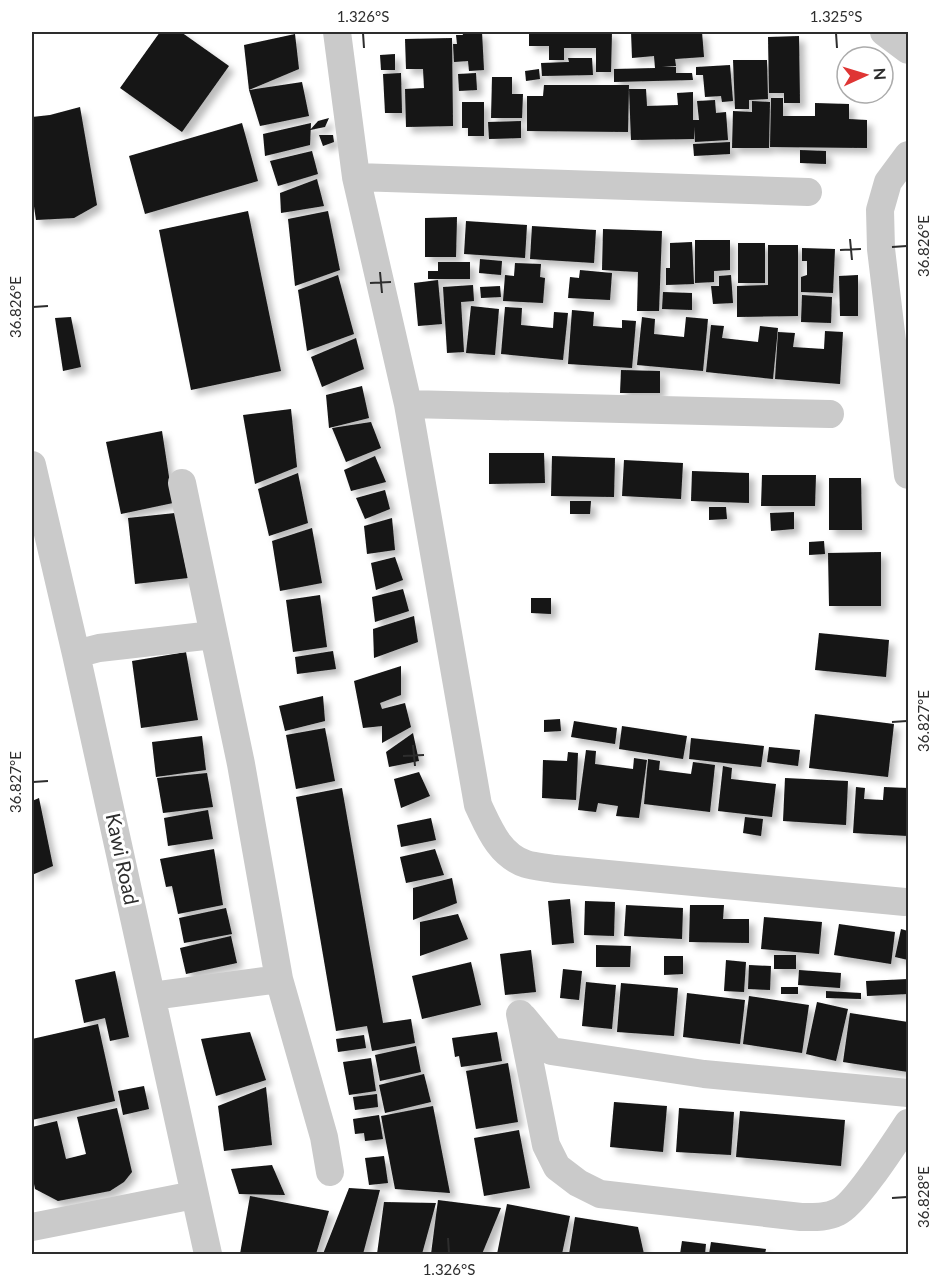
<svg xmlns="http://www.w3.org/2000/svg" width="940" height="1286" font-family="Lato,sans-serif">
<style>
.building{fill:#141414;filter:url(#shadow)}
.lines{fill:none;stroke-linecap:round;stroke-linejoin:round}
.minor{stroke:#cacaca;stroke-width:28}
.ticks{fill:none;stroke:#2d2d2d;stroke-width:2}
.labels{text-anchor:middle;stroke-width:6;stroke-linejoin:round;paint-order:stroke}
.street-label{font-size:20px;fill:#2d2d2d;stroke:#fff}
.neatline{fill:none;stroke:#2d2d2d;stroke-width:2}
.ticks-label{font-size:15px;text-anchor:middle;fill:#2d2d2d}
</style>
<defs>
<filter id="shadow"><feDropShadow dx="5.5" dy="5.5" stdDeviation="3" flood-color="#0004"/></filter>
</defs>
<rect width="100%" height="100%" fill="#fff"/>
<path class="building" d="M160 32H181L229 66 182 132 120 88Z
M462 32H482L484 70 469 71 468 61 454 62 453 44H457L456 35H463Z
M529 32H612L611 72H596V48H564V60H549V46H529Z
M631 32H702L704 57 675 59 676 66 662 67H676V73H692L693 80 614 82V69L655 68 654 56 632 58Z
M295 34 299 69 249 90 244 45Z
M799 36 800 103H784V93H769L768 37Z
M452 38 453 126 406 127 405 89 424 88 423 69H406L405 39Z
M395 54V70H381L380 55Z
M568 58H592L593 75 542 76 541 63 569 62Z
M733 60H767L768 99 749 100V109H735Z
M730 65 733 101 722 102 721 96 705 97 703 75H696V67Z
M539 69 540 79 526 81 525 71Z
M401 73 402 113H385L383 74Z
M476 73 477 90 459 91 458 74Z
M492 77H512V94H523L522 118H491Z
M302 82 309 116 260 126 249 90Z
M544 85H629L628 132 527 131V96H543Z
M629 89H646L647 106 678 105 677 93 693 92V120H699L697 101 715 100 716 113 726 112 728 140 695 142 694 127V139L631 140Z
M771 98H783V116H815V103L849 104V119L867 120V148L770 147Z
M752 101 770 102 769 148H732L733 111 752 112Z
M462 102H484V136H468V128H462Z
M80 107 97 205 74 218 36 220 32 193V117L50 115Z
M329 118 325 127 310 130 318 121Z
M521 121V138L489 139 488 122Z
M242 123 258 181 145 214 129 156Z
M311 123 310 145 265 156 263 134Z
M319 135H333L334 142 323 146Z
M730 142V154L694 156 693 144Z
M800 150 826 151V164L800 163Z
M312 151 318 174 278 186 270 161Z
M317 179 324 206 281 213 280 193Z
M248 211 281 371 191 390 159 230Z
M328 211 340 270 295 286 288 219Z
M457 217 456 257H425V218Z
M466 221 527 225 525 258 464 254Z
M532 226 596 230 594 263 530 259Z
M603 229 662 231 659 311H637L638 272 602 270Z
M695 240H730V270L714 271V282L695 283Z
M692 242 694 284 666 285V268H670V243Z
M738 243H765V283H738Z
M768 245H798V316L737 317V286L768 285Z
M802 248 835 249 833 293 801 292V277L807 275V261H802Z
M480 259 502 261 501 275 479 273Z
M438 262H470V279H428V271H438Z
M515 263 541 264 540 277 545 278 543 303 503 301 505 275 514 276Z
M580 270 612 273 610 300 568 298 570 277 579 278Z
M338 275 354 334 307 351 298 290Z
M731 275 733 303 713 304 711 286H719V276Z
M858 275V316H840L839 276Z
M438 280 442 324 418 326 414 283Z
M473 285 474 301 461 302 464 352 447 353 443 287Z
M500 286 501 297 481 298 480 287Z
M663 292 692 293V310L662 309Z
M802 295 832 297 831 323 801 322Z
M471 306 499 309 495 355 466 353Z
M505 307 522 308 521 325 553 328 554 312 568 313 563 360 501 354Z
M572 310 594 312 593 326 622 328V320L636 321 632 368 568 364Z
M71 317 81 367 63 371 55 318Z
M642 317 655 319 654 334 684 337 686 317 708 319 703 371 637 365Z
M711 325 724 326 722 338 758 342 760 326 778 328 773 379 706 372Z
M825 331 843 332 840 384 775 379 778 332 795 333 793 347 824 349Z
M356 338 364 369 322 387 311 357Z
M621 370 660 371V393H620Z
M362 386 369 418 329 428 326 395Z
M291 409 297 467 255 484 243 415Z
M371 422 381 448 346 462 332 428Z
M162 431 173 503 121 514 106 442Z
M489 453H544L545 483 489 484Z
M375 456 386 482 351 491 344 470Z
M552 456 615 458 614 497 551 496Z
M624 460 683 463 681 499 622 496Z
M692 471 749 473V503L691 501Z
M298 473 308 523 269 536 258 489Z
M762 475H816L815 506H761Z
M829 478H861L862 530H829Z
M385 490 390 509 365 519 356 498Z
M570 501H591L590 514H570Z
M709 507H726L727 519 709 520Z
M794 512V529L771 531 770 513Z
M175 513 188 578 135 584 128 518Z
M392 518 395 550 367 554 364 526Z
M312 528 322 583 280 591 272 541Z
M824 541 825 554 809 555V542Z
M881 552V606H829L828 553Z
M395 557 403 580 376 590 371 563Z
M403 589 409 611 375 622 372 597Z
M320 595 327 647 293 652 286 600Z
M531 598H551V614L531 613Z
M414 616 418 642 374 658 373 629Z
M819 633 889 640 886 677 815 670Z
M333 651 336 669 297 674 295 657Z
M186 652 198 720 141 728 132 661Z
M401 666V695L380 703 382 709 405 703 411 727 382 743V726L363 728 354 681Z
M323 696 325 721 285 731 279 706Z
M815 714 894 724 888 777 809 768Z
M560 719 561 731 544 732V720Z
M574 721 617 728 615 744 571 737Z
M622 726 687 736 683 759 619 749Z
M325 728 335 781 296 789 286 735Z
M413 733 419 761 389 767 386 752Z
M202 736 206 770 156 777 152 742Z
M691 738 764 746 761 767 689 759Z
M769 747 800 750 798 766 767 762Z
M586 750 596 751 595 764 633 769 634 758 647 760 639 818 616 816 618 806 598 803 596 812 578 810Z
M568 752 578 753 576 800 542 798 543 760 567 761Z
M648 759 660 761 659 770 691 774 693 762 715 765 710 812 644 804Z
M723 766 732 768 731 779 776 784 772 817 718 811Z
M419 772 430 796 401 808 394 779Z
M207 773 213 807 163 813 157 778Z
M785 778 848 781 846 825 783 821Z
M856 787 865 788 864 799 883 800 884 787 908 788V836L853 833Z
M342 788 383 1023 411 1019 415 1043 372 1051 367 1026 336 1031 296 797Z
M39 798 53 866 32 875V801Z
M208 810 213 839 168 846 164 818Z
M745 817 763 819 761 836 743 833Z
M431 818 436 840 401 847 397 825Z
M214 849 223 905 178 914 172 886 166 887 160 859Z
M435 849 444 875 406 883 400 857Z
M452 878 457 903 413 920V888Z
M570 899 574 943 552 945 548 901Z
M585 901 615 902 614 936 584 935Z
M626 905 683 908 682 939 624 936Z
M690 905H724L723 919H749V943L689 942Z
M226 908 232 934 184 943 179 918Z
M458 914 468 939 420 956V922Z
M764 917 822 922 819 954 761 949Z
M839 924 895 932 891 964 834 955Z
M901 929 908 931V960L895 957Z
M231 936 237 963 186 974 180 948Z
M596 945 631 946 630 967H596Z
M531 950 536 992 505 995 500 954Z
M774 955H796V969H774Z
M664 956H683V974L664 975Z
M726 960 746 962 744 992 724 991Z
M471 962 481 1005 422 1019 412 976Z
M749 965 771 966 770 990 748 989Z
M563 969 582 971 579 1000 560 998Z
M799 970 841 973 840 988 798 985Z
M115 971 129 1037 110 1041 105 1018 84 1023 75 980Z
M908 979V994L867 996 866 981Z
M586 982 616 985 612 1029 582 1026Z
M621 983 678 988 674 1036 617 1032Z
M781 987H798V994H781Z
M826 991 861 993V999L826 998Z
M687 993 745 1000 740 1044 683 1037Z
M749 996 809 1005 802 1053 743 1044Z
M817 1002 848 1009 836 1061 806 1054Z
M850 1013 908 1022V1072L843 1062Z
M98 1024 115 1101 32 1120V1039Z
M250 1032 266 1080 216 1096 201 1039Z
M497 1032 502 1061 461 1067 459 1056 455 1057 452 1038Z
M364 1035 366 1048 338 1052 336 1039Z
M416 1046 421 1072 380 1081 375 1055Z
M371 1058 376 1091 349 1095 343 1062Z
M508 1063 518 1122 476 1129 466 1071Z
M424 1074 431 1102 385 1113 379 1085Z
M144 1086 149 1109 123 1115 118 1091Z
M266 1087 272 1145 224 1151 218 1106Z
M377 1094 378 1107 355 1110 353 1097Z
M614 1102 667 1106 663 1152 610 1147Z
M433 1106 450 1193 395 1189 381 1116Z
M117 1108 132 1172 124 1182 110 1191 58 1201 35 1189 32 1174V1127L57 1121 66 1159 86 1154 77 1117Z
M679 1108 734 1112 731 1155 676 1152Z
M740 1111 845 1120 841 1166 736 1157Z
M379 1115 383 1139 365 1141 364 1133 355 1134 353 1119Z
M519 1130 530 1188 484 1196 474 1138Z
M384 1156 388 1183 369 1185 365 1158Z
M272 1165 285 1195 239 1194 231 1169Z
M349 1188 380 1190 363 1254H323Z
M250 1196 329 1211 316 1254H240Z
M438 1200 501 1208 482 1254H431Z
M384 1202 436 1203 422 1254H377Z
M507 1204 570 1216 562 1254H497Z
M575 1217 638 1227 644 1254H569Z
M682 1241 706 1244 705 1254H680Z
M711 1242 766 1249 765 1254H709Z"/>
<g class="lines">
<path class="minor" d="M337 32 356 177 408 404 478 805C489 828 499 855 526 864 535 867 545 867 555 869L905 902
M884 32 908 50
M908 155 888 182 880 210 881 249 908 475
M356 177 808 192
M408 404 830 414
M32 465 76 654 208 1254
M182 483 241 764 279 979 324 1137 330 1172
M76 654 99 648 213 635
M152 996 279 979
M520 1014 546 1145 557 1167 578 1183 600 1194 801 1217C814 1217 826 1218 838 1212 855 1205 896 1141 908 1123
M524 1018 551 1051 704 1074 908 1093
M32 1227 194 1195"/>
</g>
<path class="ticks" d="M363 33 364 48M836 33 837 48M850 239 852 260M892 247 907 246M840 250 861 249M380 272 382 293M370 283 391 282M33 307 48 306M892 722 907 721M413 745 415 766M403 756 424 755M33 782 48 781M892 1198 907 1197M448 1238 449 1253"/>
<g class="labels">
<g class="street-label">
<text transform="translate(122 859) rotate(78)" y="7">Kawi Road</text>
</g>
</g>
<rect width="940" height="1286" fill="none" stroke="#ffffff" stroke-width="66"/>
<g transform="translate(865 75) rotate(86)"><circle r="28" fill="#ffffff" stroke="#ababab" stroke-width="1.5"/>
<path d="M0-4.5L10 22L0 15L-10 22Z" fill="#df3534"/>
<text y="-9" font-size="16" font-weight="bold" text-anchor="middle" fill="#2d2d2d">N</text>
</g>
<rect x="33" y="33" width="874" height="1220" class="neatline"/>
<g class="ticks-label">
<text x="363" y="22">1.326°S</text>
<text x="836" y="22">1.325°S</text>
<text transform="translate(924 246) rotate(-90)" y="5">36.826°E</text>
<text transform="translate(16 307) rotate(-90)" y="5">36.826°E</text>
<text transform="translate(924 721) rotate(-90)" y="5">36.827°E</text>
<text transform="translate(16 782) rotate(-90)" y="5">36.827°E</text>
<text transform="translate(924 1197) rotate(-90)" y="5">36.828°E</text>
<text x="449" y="1275">1.326°S</text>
</g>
</svg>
